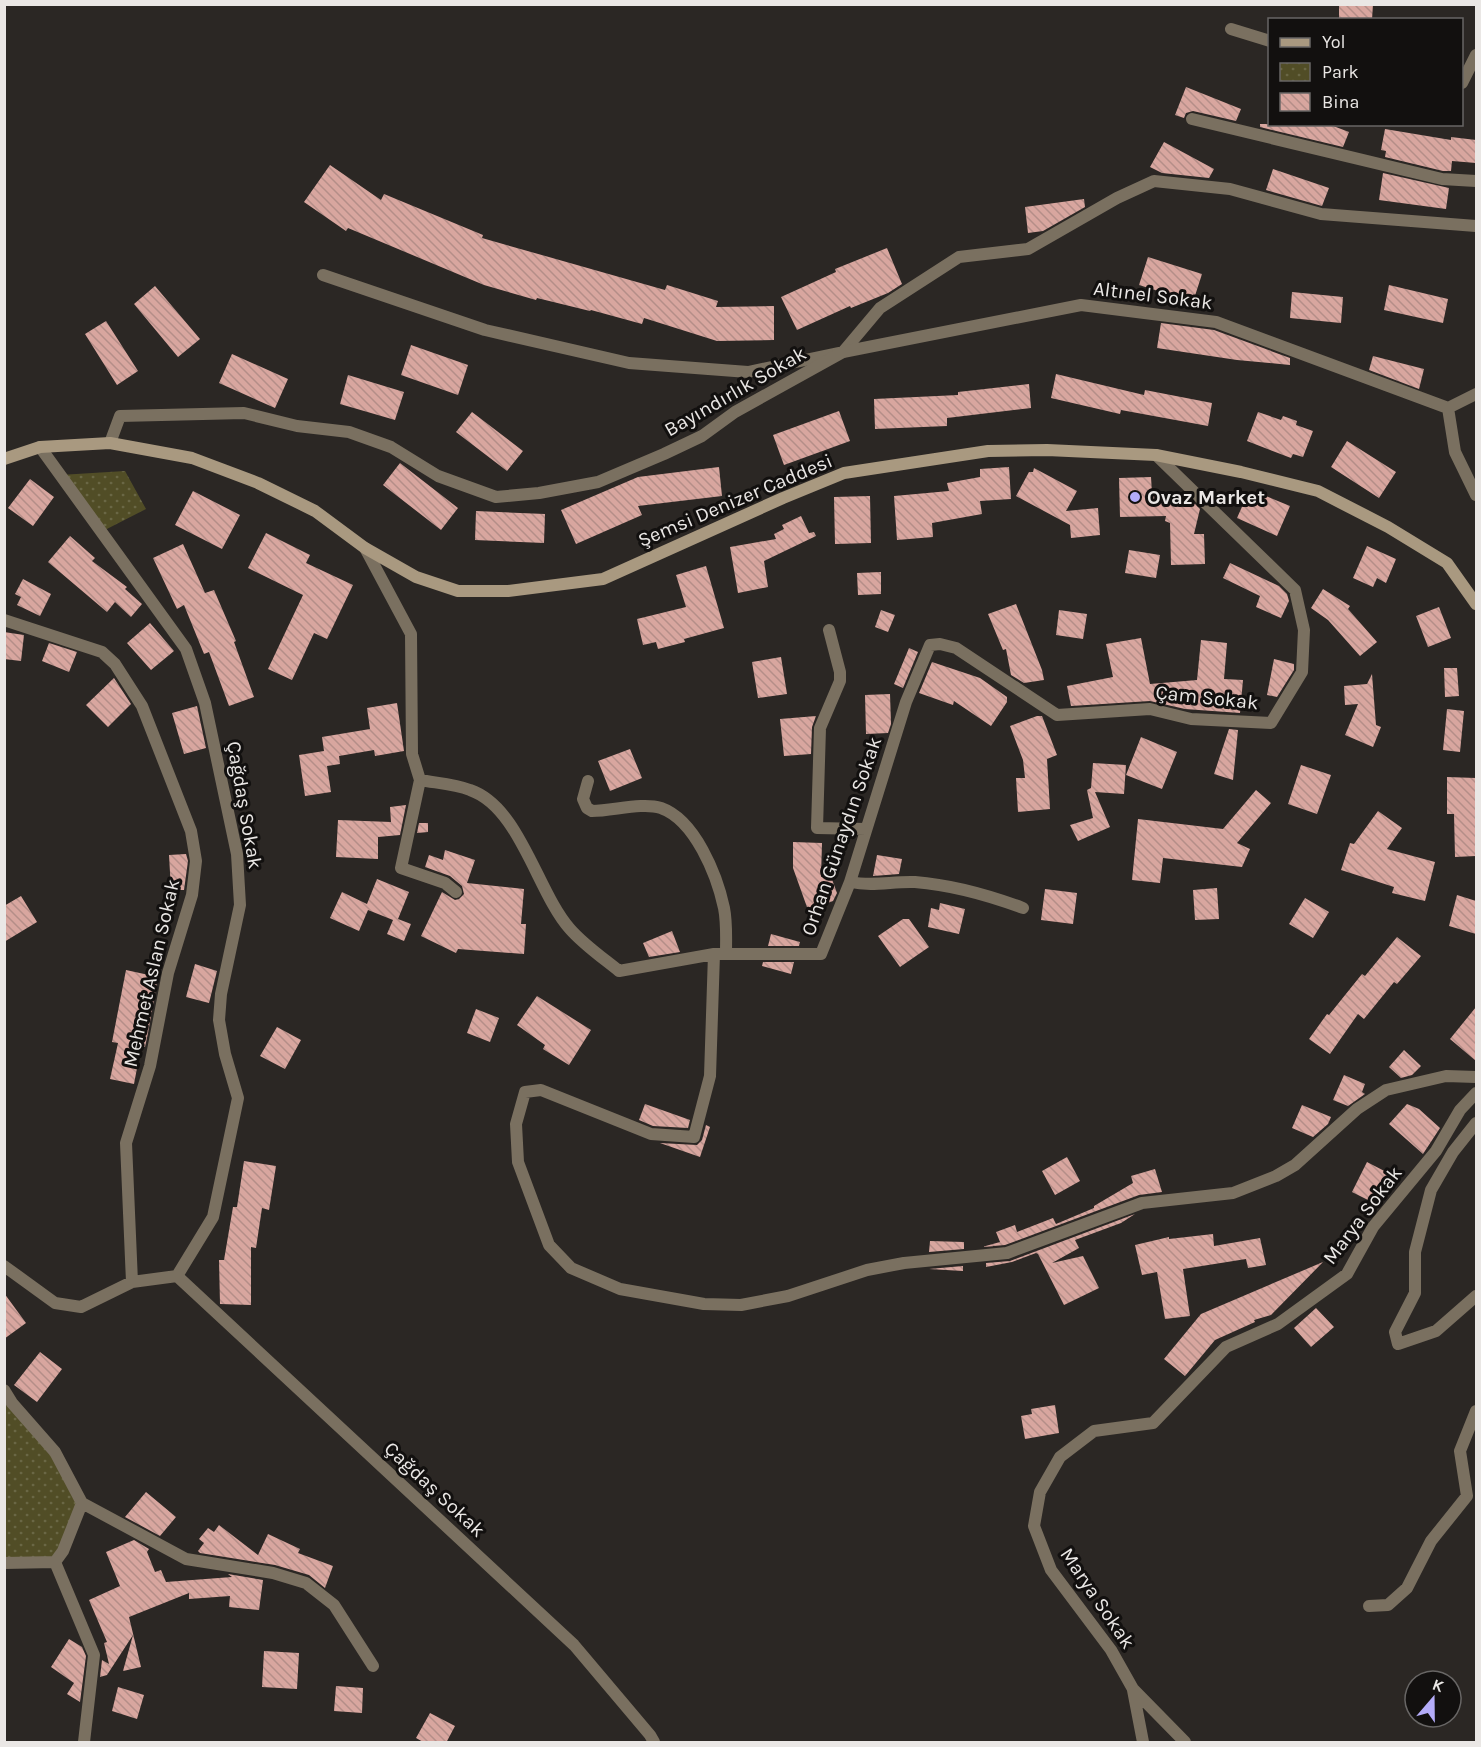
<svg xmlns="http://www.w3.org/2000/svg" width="1481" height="1747" font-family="Karla,sans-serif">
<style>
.park{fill:url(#park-dots)}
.building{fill:url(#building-back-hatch)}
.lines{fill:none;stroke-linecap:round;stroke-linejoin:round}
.minor{stroke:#7a7060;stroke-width:12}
.tertiary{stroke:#7a7060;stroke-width:12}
.secondary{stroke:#a99980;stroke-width:12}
.poi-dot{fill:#b4acf9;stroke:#12100f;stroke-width:2}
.labels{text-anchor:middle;stroke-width:6;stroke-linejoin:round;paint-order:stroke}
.street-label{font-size:20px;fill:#eae7e5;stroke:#12100f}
.poi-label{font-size:20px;font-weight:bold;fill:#eae7e5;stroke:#12100f;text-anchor:start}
</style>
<defs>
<pattern id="park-dots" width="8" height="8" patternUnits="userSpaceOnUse" patternTransform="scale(1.5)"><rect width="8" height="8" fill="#514d26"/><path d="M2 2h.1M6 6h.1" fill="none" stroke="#6a6745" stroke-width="1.8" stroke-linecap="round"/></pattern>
<pattern id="building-back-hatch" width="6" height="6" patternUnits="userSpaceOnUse" patternTransform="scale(1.5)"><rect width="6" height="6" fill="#d8a69f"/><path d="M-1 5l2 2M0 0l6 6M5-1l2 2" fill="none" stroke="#b48e88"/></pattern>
</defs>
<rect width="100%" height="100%" fill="#2b2724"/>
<path class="park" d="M125 471 146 509 101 532 60 475Z
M12 1403 55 1452 82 1503 55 1562 5 1563 4 1404Z"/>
<path class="building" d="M1339 4H1373L1372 20H1339Z
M1186 87 1241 109 1236 121 1193 111 1186 113 1184 118 1175 115Z
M1260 124H1328L1349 132 1343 147 1260 127Z
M1385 129 1451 140V137L1476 140V163L1452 161 1451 171H1443L1385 157 1386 151 1381 150Z
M1164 142 1214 169 1209 178 1162 173 1150 167Z
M330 165 381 200 384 194 483 235 482 238 665 290 667 285 718 301 716 307 774 306V340L717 341 644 318 642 324 591 310 590 311 537 298 536 300 484 285 348 228 346 231 304 202Z
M1273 169 1329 188 1322 206 1266 190Z
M1383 173 1449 188 1446 209 1379 200Z
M1084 199 1085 207 1043 231 1028 233 1025 207Z
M887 248 902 284 888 293 851 308 850 306 797 330 781 297 836 272 835 269Z
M1148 257 1202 274 1193 302 1139 285Z
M1389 285 1448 299 1443 323 1384 310Z
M155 286 200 339 178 357 134 304Z
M1292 292 1343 297 1341 323 1290 318Z
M106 321 138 371 117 385 85 334Z
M1161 323 1214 330 1290 358V365L1237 360 1157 348Z
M411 345 468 365 458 395 401 375Z
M232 354 288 379 275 408 219 383Z
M1373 356 1424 369 1419 389 1369 370Z
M1056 374 1144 395 1145 390 1212 403 1208 426 1121 410 1120 414 1051 398Z
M348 375 404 392 395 420 340 404Z
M1029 384 1031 408 947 418V426L875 429 874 399 958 395V392Z
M839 411 850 441 784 465 773 435Z
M472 412 523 451 507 471 456 432Z
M1258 412 1281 420 1283 416 1297 421 1296 425 1313 431 1303 457 1293 454 1291 458 1247 441Z
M1347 441 1396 472 1379 498 1331 467Z
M400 463 458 508 441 530 383 485Z
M719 467 722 496 638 506 642 515 576 544 561 510 638 477Z
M1009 467 1011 499 980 501 982 514 932 523 933 537 897 540 894 496 949 491 947 483 980 477V469Z
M1034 468 1077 491 1066 511 1098 508 1100 535 1071 538 1070 525 1016 496 1029 472H1033Z
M1151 477 1152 493 1195 504 1200 509 1194 534H1204L1205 564 1171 565 1170 523 1165 521 1166 516 1120 517 1119 478Z
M30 479 54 497 33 526 8 508Z
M193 491 240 515 222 549 175 525Z
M1256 492 1290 506 1277 536 1237 518 1245 500 1251 502Z
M870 496 871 543 835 544 834 497Z
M476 511 545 514 544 543 475 540Z
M801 516 809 533 814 532 816 536 764 561 768 587 738 593 730 547 776 539 774 534 784 529 782 525Z
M266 533 310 555 306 563 353 585 327 639 314 633 292 680 268 669 303 595 248 568Z
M70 536 95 558 92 561 127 587 125 589 142 604 131 617 115 602 107 612 48 562Z
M183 544 205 593 214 590 236 641 234 642 254 697 229 706 209 652 204 654 184 605 177 609 153 558Z
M1367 546 1396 559 1386 583 1377 578 1373 587 1353 578Z
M1129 550 1160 555 1156 578 1125 573Z
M1230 563 1279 586 1287 594 1289 601 1281 618 1256 607 1260 596 1223 578Z
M706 566 724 628 684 639 685 642 658 649 656 642 643 645 637 619 686 607 676 575Z
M881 572V594L858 595 857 573Z
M23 579 51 594 40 616 17 605 21 597 15 594Z
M1323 589 1350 606 1348 609 1377 642 1360 656 1328 620 1311 608Z
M1016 604 1042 670 1044 680 1024 683 1011 675 1006 649 1003 650 988 614Z
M1439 607 1451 638 1428 647 1416 616Z
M881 610 895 615 888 632 875 627Z
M1059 610 1087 614 1083 639 1056 635Z
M150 623 174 651 151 670 127 643Z
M4 632 24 635 21 661 4 659Z
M1141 638 1150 684 1197 680 1201 640 1227 643 1224 679 1243 680 1240 713 1185 709 1150 701 1071 706 1067 686 1113 677 1106 644Z
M49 643 77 652 69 672 42 661Z
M909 648 918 652 903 688 894 684Z
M781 657 787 694 758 698 752 662Z
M1274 659 1294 664V670L1277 697 1267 695Z
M932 662 980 678 1007 697V702L991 726 954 701 953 705 919 693Z
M1444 668H1457L1459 696 1445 697Z
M1372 674 1376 725 1381 727 1373 747 1345 735 1358 704 1345 705 1344 686 1367 684Z
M114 678 131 704 108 727 86 705Z
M890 694 891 724 888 733 866 734 865 695Z
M397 703 404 751 375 756 374 750 339 756 340 764 327 766 331 792 305 796 299 755 324 751 322 737 370 729 367 708Z
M197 706 206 748 184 754 172 713Z
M1447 709 1464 711 1460 752 1443 750Z
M816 716 812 727 811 754 784 756 780 719Z
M1037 716H1042L1057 755 1047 759 1050 809 1018 812 1016 778H1025L1023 760 1010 726Z
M1229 729 1238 730 1233 780 1214 774Z
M1141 737 1177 752 1162 789 1126 775Z
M630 749 642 778 610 791 598 761Z
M1093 763 1126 765 1124 794 1095 792 1110 827 1078 841 1070 825 1093 818 1087 790 1091 788Z
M1301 765 1331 775 1317 814 1288 804Z
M1447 777 1476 778V856L1455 857 1454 814H1447Z
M1256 790 1271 803 1237 843 1250 849 1242 867 1163 858 1160 883 1132 880 1138 819 1223 829Z
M406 805 400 835 378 837V859L336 857 338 820 391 822 390 807Z
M1378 811 1402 828 1387 849 1435 862 1425 901 1392 893 1394 887 1341 870 1350 843 1354 844Z
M419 823H428V832L417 833Z
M793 842 822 843 821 877 830 874 837 893 833 901 808 910 793 868Z
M445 850 475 860 467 883 524 889 521 924H526L524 954 458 949 456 953 421 936 442 892 455 900 459 899 464 894 462 886 450 876 425 867 429 855 443 860Z
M186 854 188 861 184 890H171L169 855Z
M877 855 902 859 899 874 873 876Z
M377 879 409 892 398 919 411 924 404 941 387 934 393 920 368 910 359 931 330 918 342 892 367 904Z
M1217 888 1219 919 1195 920 1193 890Z
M1045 889 1077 893 1073 924 1041 920Z
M1457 895 1476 901V934L1449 926Z
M21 896 37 922 4 942V906Z
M1305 898 1329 912 1313 938 1289 924Z
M940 903 965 909 959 934 928 927 931 908 939 910Z
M903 919H909L929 947 900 967 878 936Z
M672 931 680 952 649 957 643 943Z
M771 934 800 942 799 946H768Z
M1397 937 1421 956 1397 984 1394 982 1364 1019 1358 1014 1330 1054 1309 1039 1327 1014 1329 1015 1362 974 1365 976Z
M763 962H794L791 974 762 966Z
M195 964 217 971 209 1003 186 997Z
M126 970 158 977 148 1033 145 1047H141L134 1084 110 1079 118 1043 112 1042Z
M537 996 591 1030 569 1065 543 1049 545 1045 517 1025Z
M1476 1007V1061L1450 1039Z
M476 1009 499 1018 490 1042 467 1033Z
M277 1027 301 1040 285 1069 260 1056Z
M1404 1050 1421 1066 1412 1075 1401 1078 1389 1067Z
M1344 1075 1365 1084 1362 1092 1365 1094 1348 1106 1333 1100Z
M645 1104 690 1120 688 1128 653 1126 639 1120Z
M1407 1104 1419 1109 1440 1128 1423 1154 1389 1124Z
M1302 1105 1331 1117 1328 1124 1313 1137 1292 1128Z
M706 1125 710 1127 700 1157 660 1143 697 1145 702 1140Z
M1067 1157 1080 1181 1055 1195 1042 1171Z
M244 1161 276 1166 269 1210 262 1208 256 1248 251 1247V1305L220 1304 219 1260H224L233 1207H237Z
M1367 1162 1396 1177 1380 1206 1352 1192Z
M1155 1169 1162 1192 1139 1195 1005 1245 982 1247 1000 1242 996 1232 1015 1225 1017 1232 1053 1218 1056 1224 1094 1208V1206L1133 1183 1131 1176Z
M1135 1214 1121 1223 1075 1240 1079 1248 1052 1263 1083 1256 1099 1288 1064 1305 1038 1254 1036 1253 1012 1262 986 1267V1263L1010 1261Z
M1213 1234 1214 1246 1260 1238 1266 1265 1248 1268 1246 1259 1183 1269 1190 1316 1165 1319 1157 1272 1142 1275 1135 1245 1169 1237V1239Z
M930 1241 964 1242V1249L929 1252Z
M1323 1262 1271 1315 1254 1320 1255 1322 1215 1340 1185 1376 1164 1359 1201 1314Z
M963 1266V1271L929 1269Z
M4 1293 26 1323 4 1339Z
M1316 1308 1334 1327 1311 1347 1294 1328Z
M40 1352 62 1369 37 1402 14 1385Z
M1055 1405 1059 1433 1025 1439 1021 1416 1032 1414 1031 1409Z
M146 1492 176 1517 160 1536 125 1517Z
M219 1525 258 1555 268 1534 300 1549 298 1553 333 1566 325 1588 309 1575 275 1565 200 1553 198 1551 204 1543 199 1539 208 1528 214 1532Z
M134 1540 149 1549 147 1552 155 1572 161 1570 166 1582 232 1577 228 1574 263 1580 259 1610 229 1607 230 1596 189 1599V1593L129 1617 141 1667 123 1671 133 1635 107 1675 100 1677 102 1660 109 1664 104 1643 107 1642 89 1600 120 1586 106 1552Z
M69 1639 82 1647 86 1656 80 1702 67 1694 74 1683 51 1667Z
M264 1651 299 1653 297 1689 262 1687Z
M336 1686 363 1688 362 1713 334 1711Z
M118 1687 144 1695 137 1719 112 1711Z
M430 1713 455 1726 446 1743H425L416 1738Z"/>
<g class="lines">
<path class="minor" d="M1231 29 1270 41
M1462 83 1476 55
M1192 119 1442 179 1476 181
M323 275 485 330 629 363 748 372 843 352 880 308 959 257 1028 249 1117 198 1154 181 1230 189 1321 214 1476 226
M40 447 186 649 205 703 237 854 240 905 221 994 219 1020 225 1054 238 1098 213 1217 177 1276
M365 548 411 634 412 754 420 780
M4 620 102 652 115 664 142 706 191 831 196 861 192 895 168 973 150 1066 126 1143 132 1282
M829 630 840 672V681L820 728 817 828 866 829
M420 780C436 783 455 784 470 790 520 807 537 892 570 929 584 945 603 958 619 971L714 954H821L850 882 906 702 930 645 940 644 956 648 1057 715 1150 709 1191 719 1271 723 1302 672 1304 630 1295 590 1156 455
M420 780 401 868 445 883 456 892
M588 781 583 799 587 808 592 811C613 811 642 802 661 808 695 820 717 875 724 908 727 923 726 938 726 954
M850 882C874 887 892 881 915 882 952 885 988 895 1023 908
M714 954 710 1076 694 1137 651 1134 541 1090 525 1092 516 1124 518 1162 549 1245 571 1268 620 1289 704 1304 741 1305 788 1296 867 1270 904 1263 1007 1253 1142 1203 1233 1193 1276 1176 1295 1165 1357 1109 1386 1090 1446 1076 1476 1077
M1476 1123 1453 1152 1431 1190 1415 1252V1293L1395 1332 1398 1344 1436 1331 1476 1296
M4 1266 55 1303 81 1307 132 1282 177 1276 574 1645 650 1735 654 1742
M4 1390 12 1403 55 1452 82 1503 186 1559 273 1573 306 1583 334 1605 373 1666
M55 1562 94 1655 84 1742
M55 1562 63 1551 82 1503
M4 1563 55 1562
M1369 1606 1388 1605 1407 1588 1431 1541 1467 1496 1460 1451 1476 1411
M1133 1690 1143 1742
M1185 1742 1133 1689 1111 1650 1051 1570 1034 1526 1040 1492 1060 1457 1094 1431 1153 1423 1226 1347 1278 1324 1347 1274 1373 1227 1436 1151 1460 1110 1476 1093"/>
<path class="tertiary" d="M1476 394 1448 408 1455 452 1476 495
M110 443 120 416 244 413 297 426 349 432 391 447 438 476 496 497 539 493 598 482 664 454 702 436 735 412 843 352 1081 305 1216 322 1448 408"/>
<path class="secondary" d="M4 459 40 447 110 443 192 458 258 483 315 511 365 548 416 577 458 591H508L603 579 783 498 844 473 988 451 1047 450 1156 455 1241 472 1318 491 1388 527 1447 563 1476 604"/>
</g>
<circle class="poi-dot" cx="1135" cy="497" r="6"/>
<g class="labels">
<g class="street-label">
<text transform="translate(1153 295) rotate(7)" y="7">Altınel Sokak</text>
<text transform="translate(735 391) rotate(-30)" y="7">Bayındırlık Sokak</text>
<text transform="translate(735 500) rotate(-23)" y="7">Şemsi Denizer Caddesi</text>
<text transform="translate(1207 697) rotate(6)" y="7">Çam Sokak</text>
<text transform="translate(245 805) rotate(80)" y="7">Çağdaş Sokak</text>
<text transform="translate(841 836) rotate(-71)" y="7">Orhan Günaydın Sokak</text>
<text transform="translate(151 973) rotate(-77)" y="7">Mehmet Aslan Sokak</text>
<text transform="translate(1362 1215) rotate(-53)" y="7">Marya Sokak</text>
<text transform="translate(435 1489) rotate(43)" y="7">Çağdaş Sokak</text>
<text transform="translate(1098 1598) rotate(56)" y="7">Marya Sokak</text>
</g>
<g class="poi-label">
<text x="1147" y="504">Ovaz Market</text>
</g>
</g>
<rect width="1481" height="1747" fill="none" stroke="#eae7e5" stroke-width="12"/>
<rect x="1268" y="18" width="195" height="108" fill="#12100f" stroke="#686665" stroke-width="1.5"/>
<rect x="1280" y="38" width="30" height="9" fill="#a99980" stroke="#686665" stroke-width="1.5"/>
<text x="1322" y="48" font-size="18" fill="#eae7e5">Yol</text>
<rect x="1280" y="63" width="30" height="18" fill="url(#park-dots)" stroke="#686665" stroke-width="1.5"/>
<text x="1322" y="78" font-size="18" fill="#eae7e5">Park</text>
<rect x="1280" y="93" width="30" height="18" fill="url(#building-back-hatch)" stroke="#686665" stroke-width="1.5"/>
<text x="1322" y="108" font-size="18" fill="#eae7e5">Bina</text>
<g transform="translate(1433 1699) rotate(20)"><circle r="28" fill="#12100f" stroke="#686665" stroke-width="1.5"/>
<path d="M0-4.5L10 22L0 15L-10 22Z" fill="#b4acf9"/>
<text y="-9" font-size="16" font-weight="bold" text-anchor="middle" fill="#eae7e5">K</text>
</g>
</svg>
